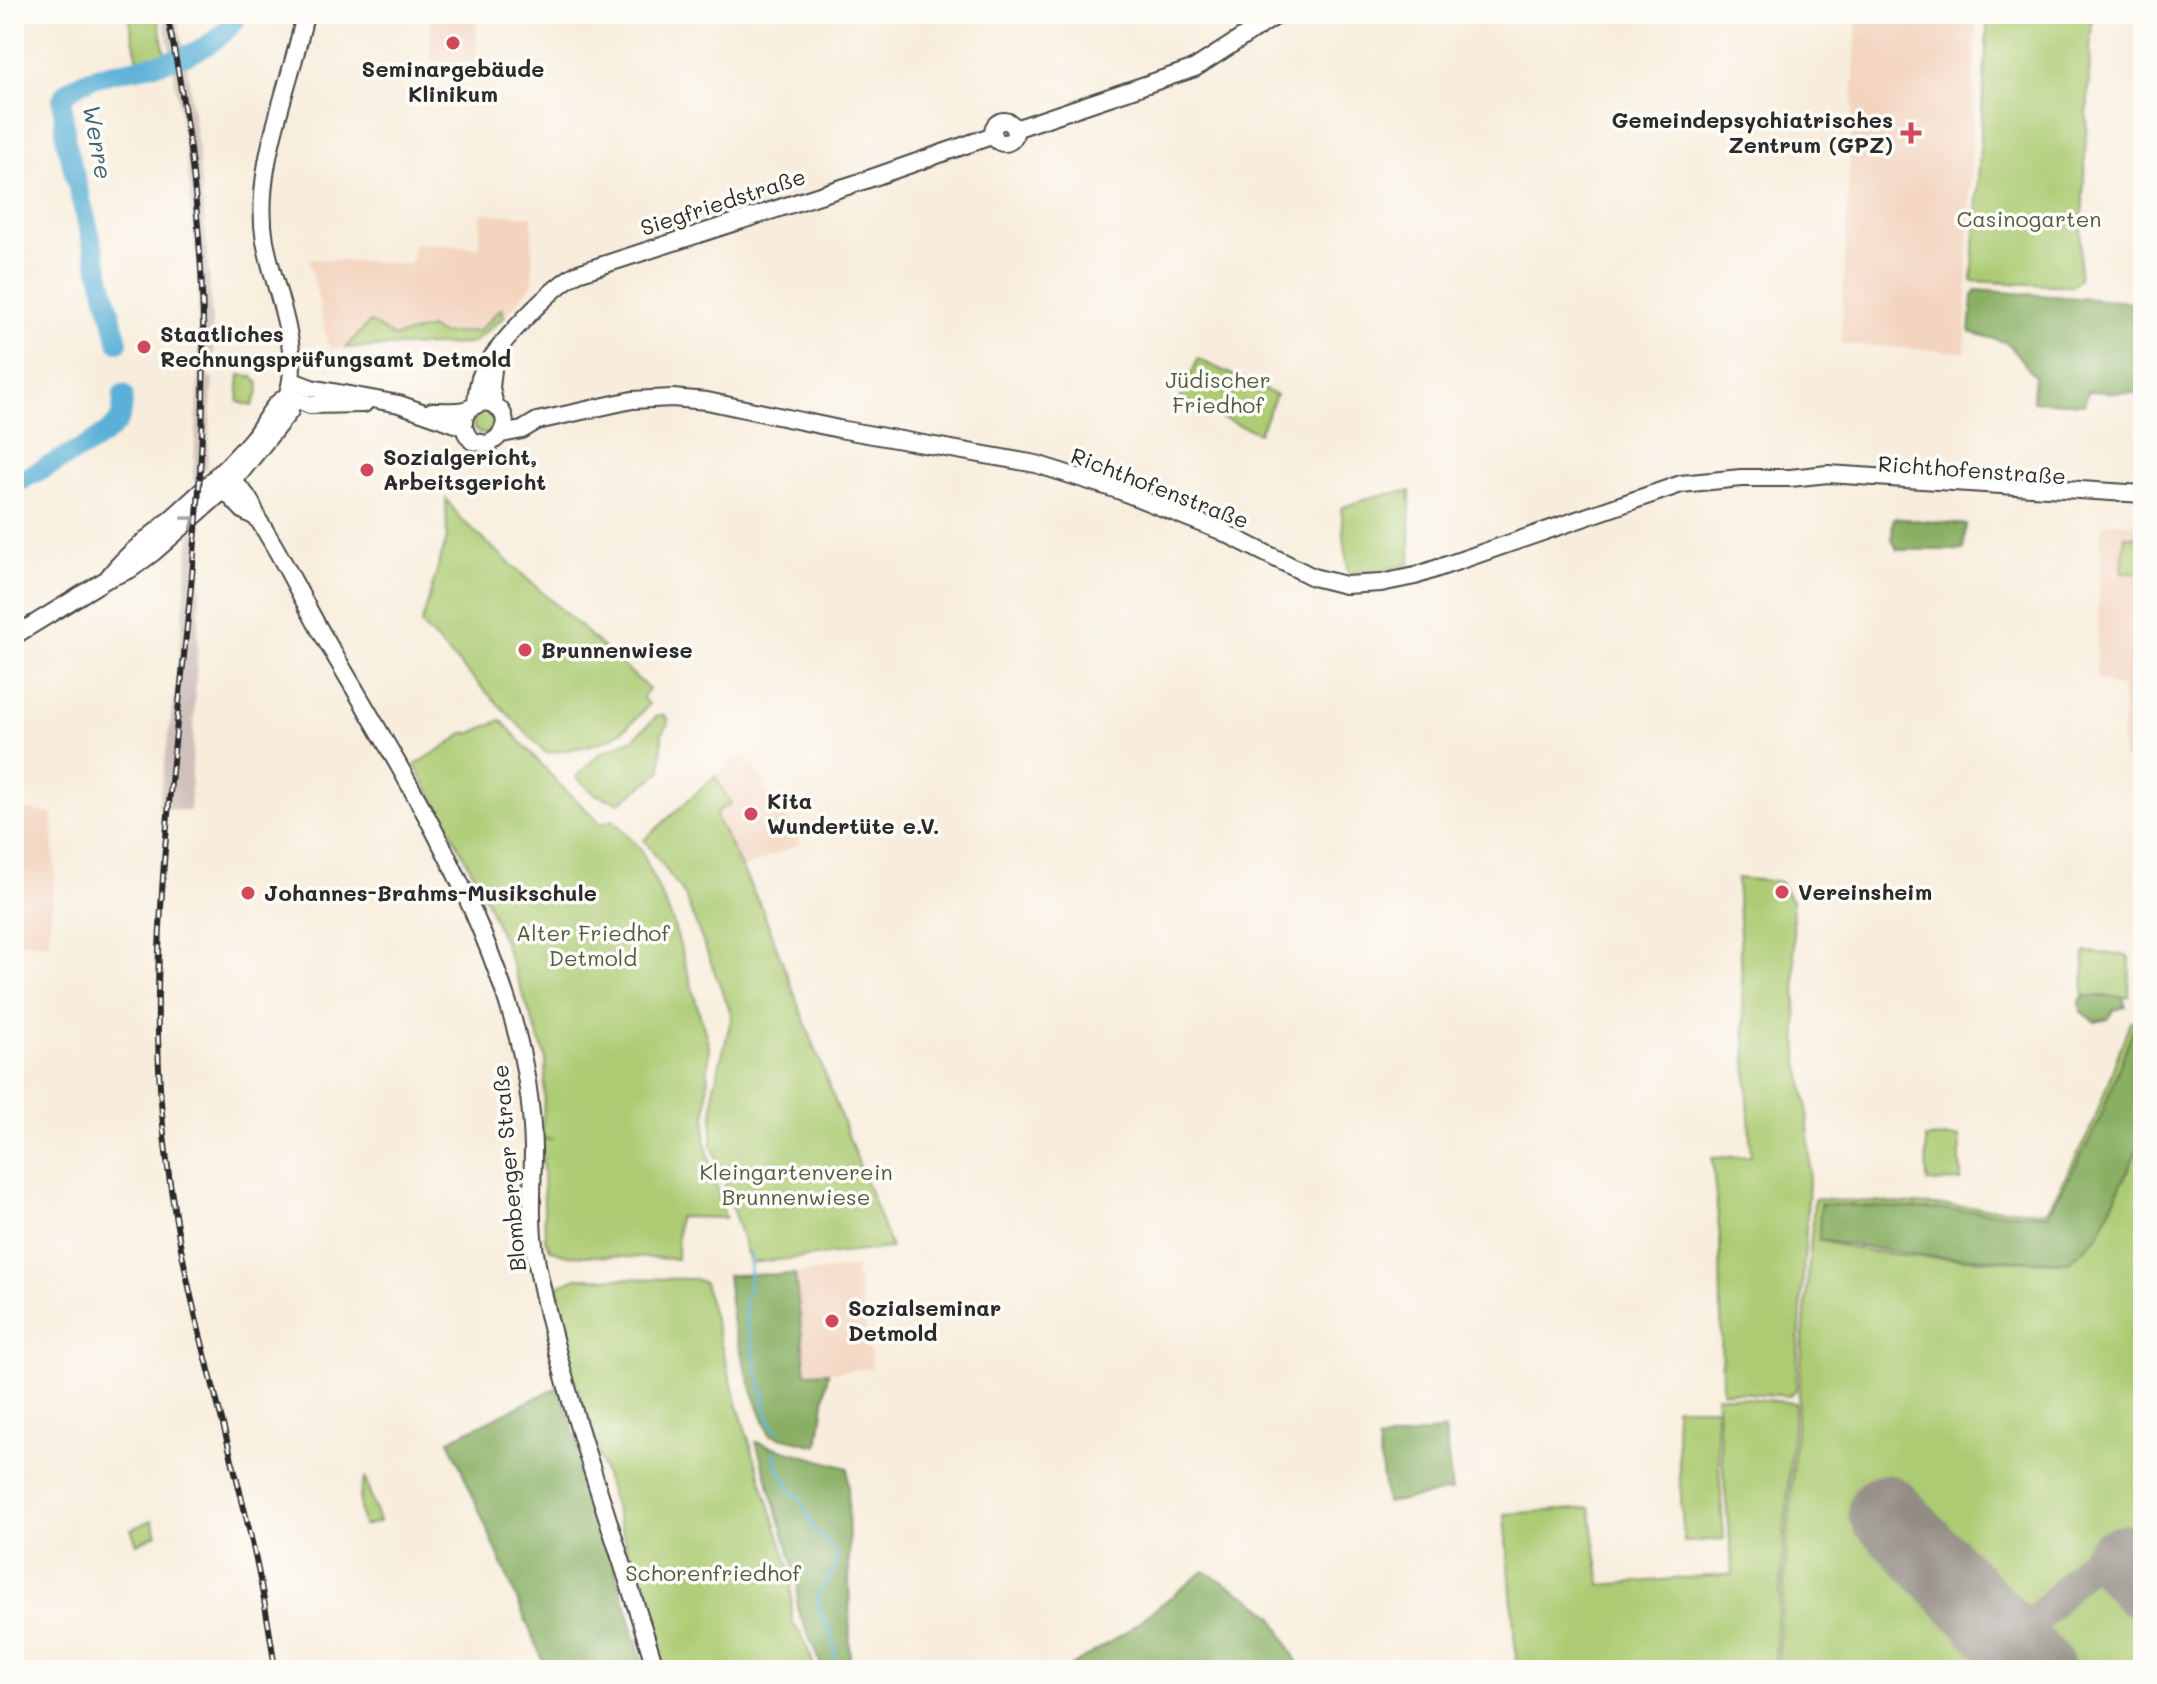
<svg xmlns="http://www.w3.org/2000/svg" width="2157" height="1684" font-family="Mali,sans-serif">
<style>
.built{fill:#f3d4bf}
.industrial{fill:#cfc0bb}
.green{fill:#accb72;stroke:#6c7b4e;stroke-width:2}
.forest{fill:#89af64;stroke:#5a6d48;stroke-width:2}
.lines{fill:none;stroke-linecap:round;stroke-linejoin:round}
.stream{stroke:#5ab0d6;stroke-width:3}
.river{stroke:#5ab0d6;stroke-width:20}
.taxiway{stroke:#928c84;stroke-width:30}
.runway{stroke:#928c84;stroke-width:74}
.tertiary-casing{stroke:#4a4846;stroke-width:20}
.tertiary{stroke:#fff;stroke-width:16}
.rail-casing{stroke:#2b2b2b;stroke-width:6}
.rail{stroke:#fdfcf7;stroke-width:3;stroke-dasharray:9;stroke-linecap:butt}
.oneway{stroke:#a0a0a0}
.poi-dot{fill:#d1495b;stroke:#fdfcf7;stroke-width:3}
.labels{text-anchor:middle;stroke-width:7;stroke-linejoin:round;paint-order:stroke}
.poi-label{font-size:22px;font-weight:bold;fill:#2b2b2b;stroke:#fdfcf7;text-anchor:start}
.street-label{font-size:22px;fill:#2b2b2b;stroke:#fdfcf7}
.park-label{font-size:22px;fill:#525b40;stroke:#fdfcf7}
.water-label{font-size:24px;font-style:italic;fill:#3e606f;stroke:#fdfcf7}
</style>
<rect width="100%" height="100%" fill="#fdfcf7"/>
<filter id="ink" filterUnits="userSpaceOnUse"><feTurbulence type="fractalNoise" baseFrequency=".0125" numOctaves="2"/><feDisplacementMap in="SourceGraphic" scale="16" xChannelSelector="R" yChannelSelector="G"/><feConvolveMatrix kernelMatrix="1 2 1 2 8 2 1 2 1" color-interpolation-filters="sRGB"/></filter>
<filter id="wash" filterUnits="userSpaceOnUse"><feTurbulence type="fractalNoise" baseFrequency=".006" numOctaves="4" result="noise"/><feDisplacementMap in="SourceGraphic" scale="32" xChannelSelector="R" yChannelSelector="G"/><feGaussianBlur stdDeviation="1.8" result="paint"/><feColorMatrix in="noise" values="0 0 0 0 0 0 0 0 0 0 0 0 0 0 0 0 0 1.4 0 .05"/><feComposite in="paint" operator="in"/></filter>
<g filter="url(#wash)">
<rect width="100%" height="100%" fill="#f8eddc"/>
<path class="built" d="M431 14H477L476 62H431Z
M1857 14H1976L1965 352 1841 344Z
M481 213 532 216 533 283 505 318 472 345 329 348 309 259 411 264 414 243 479 247Z
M2109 522 2143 524V761L2122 758 2123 689 2096 678 2101 529Z
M746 754 802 843 742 869 716 817 718 811 731 804 715 776Z
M14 808 53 814 55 877 48 944 14 941Z
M855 1267 873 1368 806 1374 795 1274Z"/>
<path class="industrial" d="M162 14H176L185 51 198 151 209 275 214 356 208 357V378L213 379 207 467 193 482 199 379 198 276 186 154 171 55Z
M203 523 190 811 158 808 178 671 190 534Z"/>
<path class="green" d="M128 14H157L165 53 138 61Z
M1988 14H2092L2079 279 2072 286 1972 281Z
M502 308 504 317 471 344 345 348 370 322 394 337 430 328 441 334 478 331Z
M1198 359 1276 395 1259 433 1179 401Z
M240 375 253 377 259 383 258 393 252 406 238 402Z
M473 423a11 11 0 1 1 22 0a11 11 0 1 1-22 0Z
M1410 491V564L1378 571 1348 573 1341 508 1375 496Z
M446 499 461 519 649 689 642 698 649 704C615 746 596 745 546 753L421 625 447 537Z
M2125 536 2143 537V574L2122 572Z
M664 715 668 719V725L662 733 661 772 620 803 595 794 576 777 599 754 633 739 657 716Z
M501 720 558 783 601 824 613 820 641 849 673 922 709 1046 705 1141 725 1218 678 1217 677 1259 566 1255 550 1249 545 1239 542 1140 553 1139 542 1138 546 1058 503 940 481 888 415 765 467 732 469 734Z
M715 776 731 804 718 811 716 817 762 909 891 1248 750 1263 712 1144 714 1087 732 1016 684 894 644 840Z
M1737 878 1780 882 1792 901 1798 1055 1807 1107 1810 1165 1796 1390 1789 1396 1722 1391 1720 1238 1712 1158 1751 1156Z
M2085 952 2127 955 2130 960 2129 997 2083 996Z
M2130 1021 2143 1022H2136L2097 1127 2048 1215 1821 1204 1819 1240C1894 1262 1990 1259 2069 1262L2143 1135V1555L2134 1546 2111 1569 2143 1603V1670H1777L1814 1199 2047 1211 2092 1127Z
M1959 1137 1961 1181 1927 1182 1926 1138Z
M577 1278 695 1279 704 1283 738 1406 791 1573 792 1622 803 1637 816 1670H665L566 1349 558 1286Z
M1716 1395 1795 1403 1774 1670H1517L1505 1514 1590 1508 1601 1585 1733 1574Z
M1675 1407H1715L1724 1539 1684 1542Z
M365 1478 379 1522 363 1526C359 1508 358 1495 365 1478Z
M152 1520 157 1534 137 1544 131 1529Z"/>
<path class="forest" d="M1976 290 2143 303V394L2088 391 2084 404 2033 401 2034 376 2008 343 1970 332 1973 296Z
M1893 518 1966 525 1963 550H1897L1892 538Z
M2083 996 2123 997 2126 1007 2114 1010 2108 1019 2095 1022 2081 1012 2080 1001Z
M2136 1021 2143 1022 2142 1140 2097 1237 2069 1262 1925 1256 1819 1240 1820 1204 2048 1215 2097 1127Z
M795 1274 806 1373 828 1372 818 1446 770 1435 753 1393 733 1326 727 1275Z
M560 1386 645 1670H547L449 1440Z
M1445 1430 1452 1491 1386 1503 1378 1441Z
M756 1442 848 1468 850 1658 855 1670H823L797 1608 798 1580Z
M1204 1571 1249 1597 1273 1616 1301 1670H1065L1126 1632Z"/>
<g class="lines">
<path class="stream" d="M750 1254V1286L745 1296 744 1311 769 1420 778 1431
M775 1451V1460L792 1492 800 1498 814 1530 835 1550 837 1556 836 1566 817 1596 822 1615 833 1637 837 1670"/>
<path class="river" d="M118 342 66 142 62 99C88 57 197 83 239 14
M14 485C38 468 109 441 120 418 123 411 123 402 123 394"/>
<path class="taxiway" d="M1997 1670 2039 1617 2105 1546 2124 1561"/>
<path class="runway" d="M1885 1511 2038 1670
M2124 1561 2143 1582"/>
</g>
</g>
<g filter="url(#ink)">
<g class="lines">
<g class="tertiary-casing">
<path id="tertiary" d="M993 132a11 11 0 1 1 22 0a11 11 0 1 1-22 0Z
M1015 129 1195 68 1279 14
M494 360 491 388 495 406
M293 381 311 388 399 404 464 427
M287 396C304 351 273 288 265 241 252 168 291 86 305 14
M287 396 310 405 364 404
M476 404C477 394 477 383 482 373 497 345 550 288 578 273L857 183 994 135
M432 411C442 411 454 412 464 410 475 408 481 398 494 405 513 416 504 438 487 444L472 441C463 432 461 421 468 410
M502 434 522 430 537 421 632 400 672 398 707 401 839 429 1036 464 1118 490 1221 531 1313 577 1345 585 1381 583 1415 576 1681 484 1741 478H1790L1828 474 2143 494
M217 475C237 479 252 499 257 518 282 555 301 598 324 637 393 754 475 888 513 1020 525 1061 532 1105 533 1148 533 1185 529 1222 536 1259 563 1399 615 1534 656 1670
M219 485 244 511 257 518
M107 579C124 556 144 542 165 524 196 497 227 469 253 438 265 423 270 406 287 396
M14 636 107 579 131 569 154 552 233 482 290 411 287 396"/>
</g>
<use href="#tertiary" class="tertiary"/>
<g class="rail-casing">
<path id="rail" d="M167 14C196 151 208 292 202 432 194 633 155 833 158 1035 159 1131 174 1225 196 1318 224 1435 260 1550 275 1670"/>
</g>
<use href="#rail" class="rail"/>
</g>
<defs><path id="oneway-chevron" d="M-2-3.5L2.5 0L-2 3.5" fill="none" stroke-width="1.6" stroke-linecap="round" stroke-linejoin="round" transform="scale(2)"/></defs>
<use class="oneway" href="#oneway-chevron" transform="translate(190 521) rotate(-40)"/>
</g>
<g class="poi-dot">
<circle cx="453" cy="43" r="8"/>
<path d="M1907 121h8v8h8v8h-8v8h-8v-8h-8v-8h8z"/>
<circle cx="144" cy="347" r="8"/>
<circle cx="367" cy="470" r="8"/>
<circle cx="525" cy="650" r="8"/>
<circle cx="751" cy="814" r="8"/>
<circle cx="1782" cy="892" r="8"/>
<circle cx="248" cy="893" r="8"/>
<circle cx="832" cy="1321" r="8"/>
</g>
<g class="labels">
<g class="poi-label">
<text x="453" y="77" text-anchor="middle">Seminargebäude<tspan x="453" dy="25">Klinikum</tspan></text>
<text x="1893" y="128" text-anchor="end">Gemeindepsychiatrisches<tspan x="1893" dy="25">Zentrum (GPZ)</tspan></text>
<text x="160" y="342">Staatliches<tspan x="160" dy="25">Rechnungsprüfungsamt Detmold</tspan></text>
<text x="383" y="465">Sozialgericht,<tspan x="383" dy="25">Arbeitsgericht</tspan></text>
<text x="541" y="658">Brunnenwiese</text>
<text x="767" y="809">Kita<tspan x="767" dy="25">Wundertüte e.V.</tspan></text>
<text x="1798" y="900">Vereinsheim</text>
<text x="264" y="901">Johannes-Brahms-Musikschule</text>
<text x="848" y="1316">Sozialseminar<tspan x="848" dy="25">Detmold</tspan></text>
</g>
<g class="street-label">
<text transform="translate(723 202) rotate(-18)" y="8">Siegfriedstraße</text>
<text transform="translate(1972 470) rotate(4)" y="8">Richthofenstraße</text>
<text transform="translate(1160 488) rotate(21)" y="8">Richthofenstraße</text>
<text transform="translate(509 1168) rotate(-95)" y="8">Blomberger Straße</text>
</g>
<g class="park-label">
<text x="2029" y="227">Casinogarten</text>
<text x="1218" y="388">Jüdischer<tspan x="1218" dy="25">Friedhof</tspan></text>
<text x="593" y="941">Alter Friedhof<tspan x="593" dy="25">Detmold</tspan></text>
<text x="796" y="1180">Kleingartenverein<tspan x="796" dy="25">Brunnenwiese</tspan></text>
<text x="713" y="1581">Schorenfriedhof</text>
</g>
<g class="water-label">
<text transform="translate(97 142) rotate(80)" y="8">Werre</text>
</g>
</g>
<rect width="2157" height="1684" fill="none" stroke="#fdfcf7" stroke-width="48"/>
</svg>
